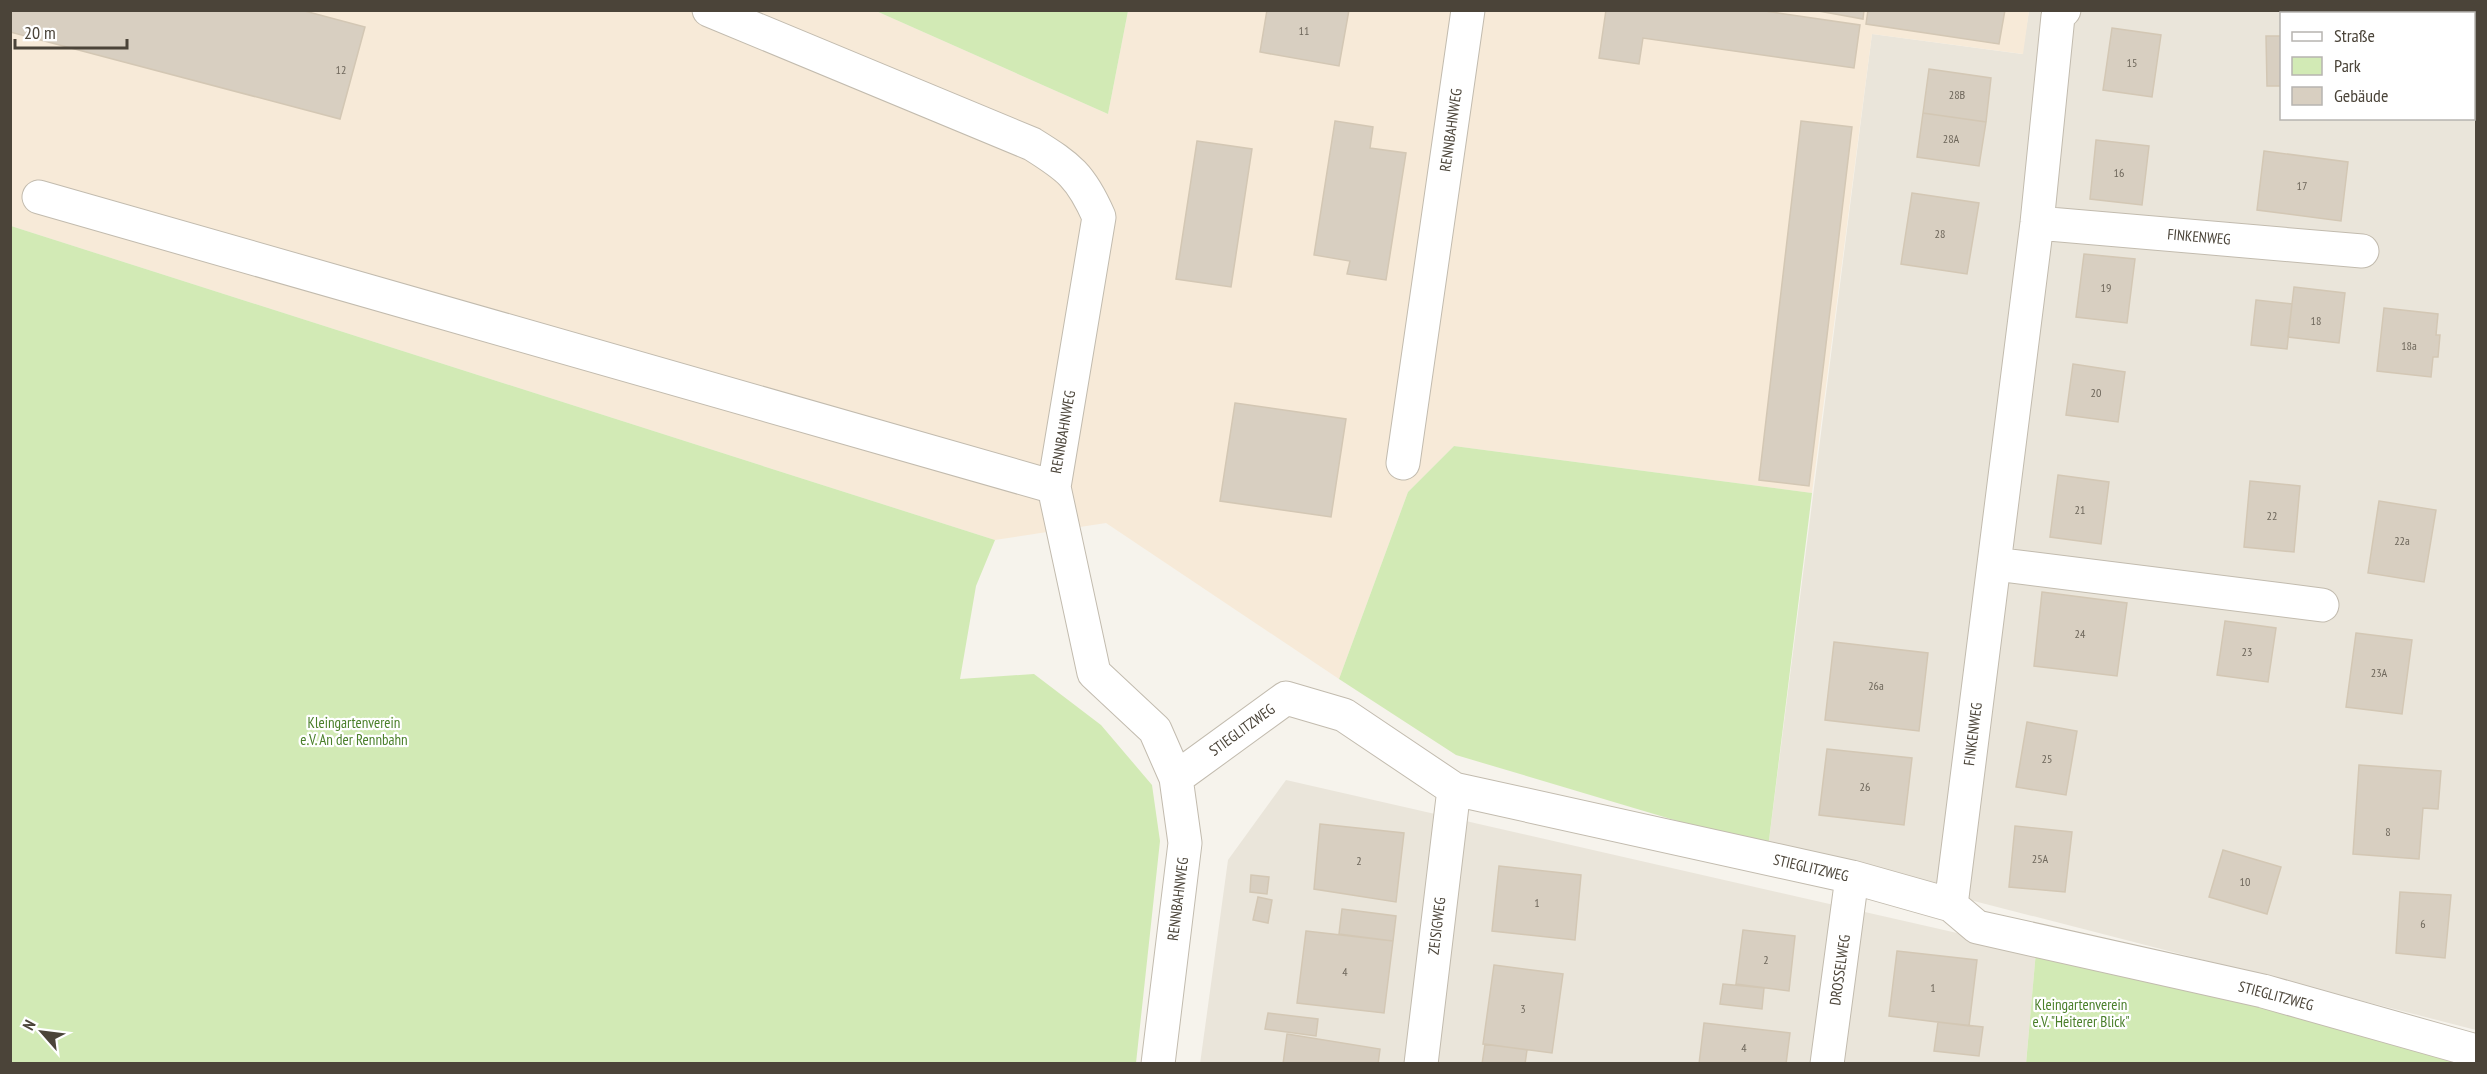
<svg xmlns="http://www.w3.org/2000/svg" width="2487" height="1074" font-family="'PT Sans Narrow',sans-serif">
<style>
.residential{fill:#eae5da;fill-rule:evenodd}
.commercial{fill:#f7ead8}
.green{fill:#d2eab5}
.building{fill:#d8cfc1;stroke:#d3c7b4;stroke-width:1.5}
.lines{fill:none;stroke-linecap:round;stroke-linejoin:round}
.minor-casing{stroke:#c2bbae;stroke-width:35}
.minor{stroke:#fff;stroke-width:33}
.labels{text-anchor:middle;stroke-width:4.5;stroke-linejoin:round;paint-order:stroke}
.number-label{font-size:12px;fill:#6e675b}
.street-label{font-size:15px;fill:#4b4439;stroke:#fff}
.park-label{font-size:15px;fill:#4a7f2a;stroke:#fff}
</style>
<rect width="100%" height="100%" fill="#f6f3ec"/>
<path class="residential" d="M2029 11H2476V1030L1768 848 1872 34 2022 54ZM2282 14H2474V118H2282Z
M1286 780 2036 951 2026 1063 1200 1064 1228 860Z"/>
<path class="commercial" d="M11 11H876L1108 114 1128 11H2029L2023 54 1872 34 1812 493 1454 446 1408 492 1339 679 1106 523 995 540 11 226Z"/>
<path class="green" d="M876 11H1128L1108 114Z
M11 226 995 540 976 586 960 679 1034 674 1101 725 1152 785 1160 841 1136 1063H11Z
M1454 446 1812 493 1768 848 1456 755 1339 679 1408 492Z
M2036 951 2476 1054V1064H2026Z"/>
<path class="building" d="M10 10H301L365 27 340 119 10 32Z
M1267 10H1349L1339 66 1260 52Z
M1606 10H1758L1860 25 1854 68 1643 38 1639 64 1599 58Z
M1813 10H1864L1863 19Z
M1868 10H2005L1999 44 1866 24Z
M2112 28 2161 35 2152 97 2103 90Z
M2266 36H2282V86H2267Z
M1929 69 1991 78 1986 122 1923 113Z
M1923 113 1986 122 1979 166 1917 157Z
M1335 121 1373 127 1370 148 1406 153 1386 280 1347 274 1350 261 1314 255Z
M1801 121 1852 127 1809 486 1759 480Z
M2096 140 2149 146 2142 205 2090 199Z
M1197 141 1252 149 1231 287 1176 279Z
M2264 151 2348 162 2341 221 2257 210Z
M1912 193 1979 203 1967 274 1901 264Z
M2084 254 2135 259 2127 323 2076 317Z
M2294 287 2345 293 2339 343 2288 337Z
M2256 300 2292 304 2287 349 2251 345Z
M2384 308 2438 314 2436 335H2440L2438 357H2433L2431 377 2377 371Z
M2073 364 2125 372 2118 422 2066 415Z
M1235 403 1346 419 1331 517 1220 501Z
M2058 475 2109 482 2101 544 2050 537Z
M2250 481 2300 486 2294 552 2244 547Z
M2379 501 2436 510 2424 582 2368 573Z
M2042 592 2127 603 2117 676 2034 666Z
M2225 621 2276 628 2268 682 2217 675Z
M2356 633 2412 640 2402 714 2346 707Z
M1834 642 1928 653 1919 731 1825 720Z
M2027 722 2077 731 2066 795 2016 787Z
M1827 749 1912 758 1904 825 1819 815Z
M2359 765 2441 771 2438 809 2423 808 2419 859 2353 854Z
M1320 824 1404 833 1396 902 1314 889Z
M2015 826 2072 832 2065 892 2009 887Z
M2223 850 2281 867 2267 914 2209 897Z
M1499 866 1581 875 1575 940 1492 931Z
M1251 875 1269 877 1267 894 1250 892Z
M2400 892 2451 895 2445 958 2396 953Z
M1258 897 1272 900 1268 923 1253 920Z
M1342 909 1396 916 1393 941 1339 934Z
M1743 930 1795 936 1789 991 1736 984Z
M1306 931 1393 941 1384 1013 1297 1003Z
M1897 951 1977 960 1969 1026 1889 1016Z
M1494 965 1563 974 1552 1053 1483 1044Z
M1723 984 1764 988 1762 1009 1720 1004Z
M1268 1013 1318 1019 1316 1036 1265 1029Z
M1938 1022 1983 1027 1979 1056 1934 1051Z
M1704 1023 1790 1033 1786 1064H1699Z
M1287 1034 1380 1049 1378 1064H1283Z
M1485 1044 1527 1050 1525 1064H1482Z"/>
<g class="lines">
<g class="minor-casing">
<path id="minor" d="M709 10 1032 144C1069 167 1081 176 1099 217L1054 487 1094 673 1155 730 1176 778 1185 843 1158 1064
M39 197 1054 487
M2037 223 2362 251
M1403 463 1468 10
M1995 564 2322 605
M1176 778 1286 698 1344 715 1454 789 1852 877 1951 905 1977 927 2263 991 2476 1051
M1951 905 2037 223 2058 16 2064 10
M1421 1064 1454 789
M1827 1064 1852 877"/>
</g>
<use href="#minor" class="minor"/>
</g>
<g class="labels">
<g class="number-label">
<text x="1304" y="35">11</text>
<text x="2132" y="67">15</text>
<text x="341" y="74">12</text>
<text x="1957" y="99">28B</text>
<text x="1951" y="143">28A</text>
<text x="2119" y="177">16</text>
<text x="2302" y="190">17</text>
<text x="1940" y="238">28</text>
<text x="2106" y="292">19</text>
<text x="2316" y="325">18</text>
<text x="2409" y="350">18a</text>
<text x="2096" y="397">20</text>
<text x="2080" y="514">21</text>
<text x="2272" y="520">22</text>
<text x="2402" y="545">22a</text>
<text x="2080" y="638">24</text>
<text x="2247" y="656">23</text>
<text x="2379" y="677">23A</text>
<text x="1876" y="690">26a</text>
<text x="2047" y="763">25</text>
<text x="1865" y="791">26</text>
<text x="2388" y="836">8</text>
<text x="2040" y="863">25A</text>
<text x="1359" y="865">2</text>
<text x="2245" y="886">10</text>
<text x="1537" y="907">1</text>
<text x="2423" y="928">6</text>
<text x="1766" y="964">2</text>
<text x="1345" y="976">4</text>
<text x="1933" y="992">1</text>
<text x="1523" y="1013">3</text>
<text x="1744" y="1052">4</text>
</g>
<g class="street-label">
<text transform="translate(1451 130) rotate(-82)" y="5">RENNBAHNWEG</text>
<text transform="translate(2199 237) rotate(5)" y="5">FINKENWEG</text>
<text transform="translate(1063 432) rotate(-80)" y="5">RENNBAHNWEG</text>
<text transform="translate(1242 730) rotate(-36)" y="5">STIEGLITZWEG</text>
<text transform="translate(1973 734) rotate(-83)" y="5">FINKENWEG</text>
<text transform="translate(1811 868) rotate(13)" y="5">STIEGLITZWEG</text>
<text transform="translate(1178 899) rotate(-83)" y="5">RENNBAHNWEG</text>
<text transform="translate(1437 926) rotate(-83)" y="5">ZEISIGWEG</text>
<text transform="translate(1840 970) rotate(-82)" y="5">DROSSELWEG</text>
<text transform="translate(2276 996) rotate(15)" y="5">STIEGLITZWEG</text>
</g>
<g class="park-label">
<text x="354" y="728">Kleingartenverein<tspan x="354" dy="17">e.V. An der Rennbahn</tspan></text>
<text x="2081" y="1010">Kleingartenverein<tspan x="2081" dy="17">e.V. "Heiterer Blick"</tspan></text>
</g>
</g>
<rect width="2487" height="1074" fill="none" stroke="#4b4439" stroke-width="24"/>
<rect x="2280" y="12" width="195" height="108" fill="#ffffff" stroke="#b7b4b0" stroke-width="1.5"/>
<rect x="2292" y="32" width="30" height="9" fill="#ffffff" stroke="#b7b4b0" stroke-width="1.5"/>
<text x="2334" y="42" font-size="18" fill="#4b4439">Straße</text>
<rect x="2292" y="57" width="30" height="18" fill="#d2eab5" stroke="#b7b4b0" stroke-width="1.5"/>
<text x="2334" y="72" font-size="18" fill="#4b4439">Park</text>
<rect x="2292" y="87" width="30" height="18" fill="#d8cfc1" stroke="#b7b4b0" stroke-width="1.5"/>
<text x="2334" y="102" font-size="18" fill="#4b4439">Gebäude</text>
<g transform="translate(42 1032) rotate(298)" stroke="#ffffff" stroke-width="4.5" paint-order="stroke">
<path d="M0-4.5L10 22L0 15L-10 22Z" fill="#4b4439"/>
<text y="-9" font-size="16" font-weight="bold" text-anchor="middle" fill="#4b4439">N</text>
</g>
<path d="M15 39v9h112v-9" fill="none" stroke="#4b4439" stroke-width="3"/>
<text x="24" y="39" font-size="18" fill="#4b4439" stroke="#ffffff" stroke-width="4.5" paint-order="stroke">20 m</text>
</svg>
